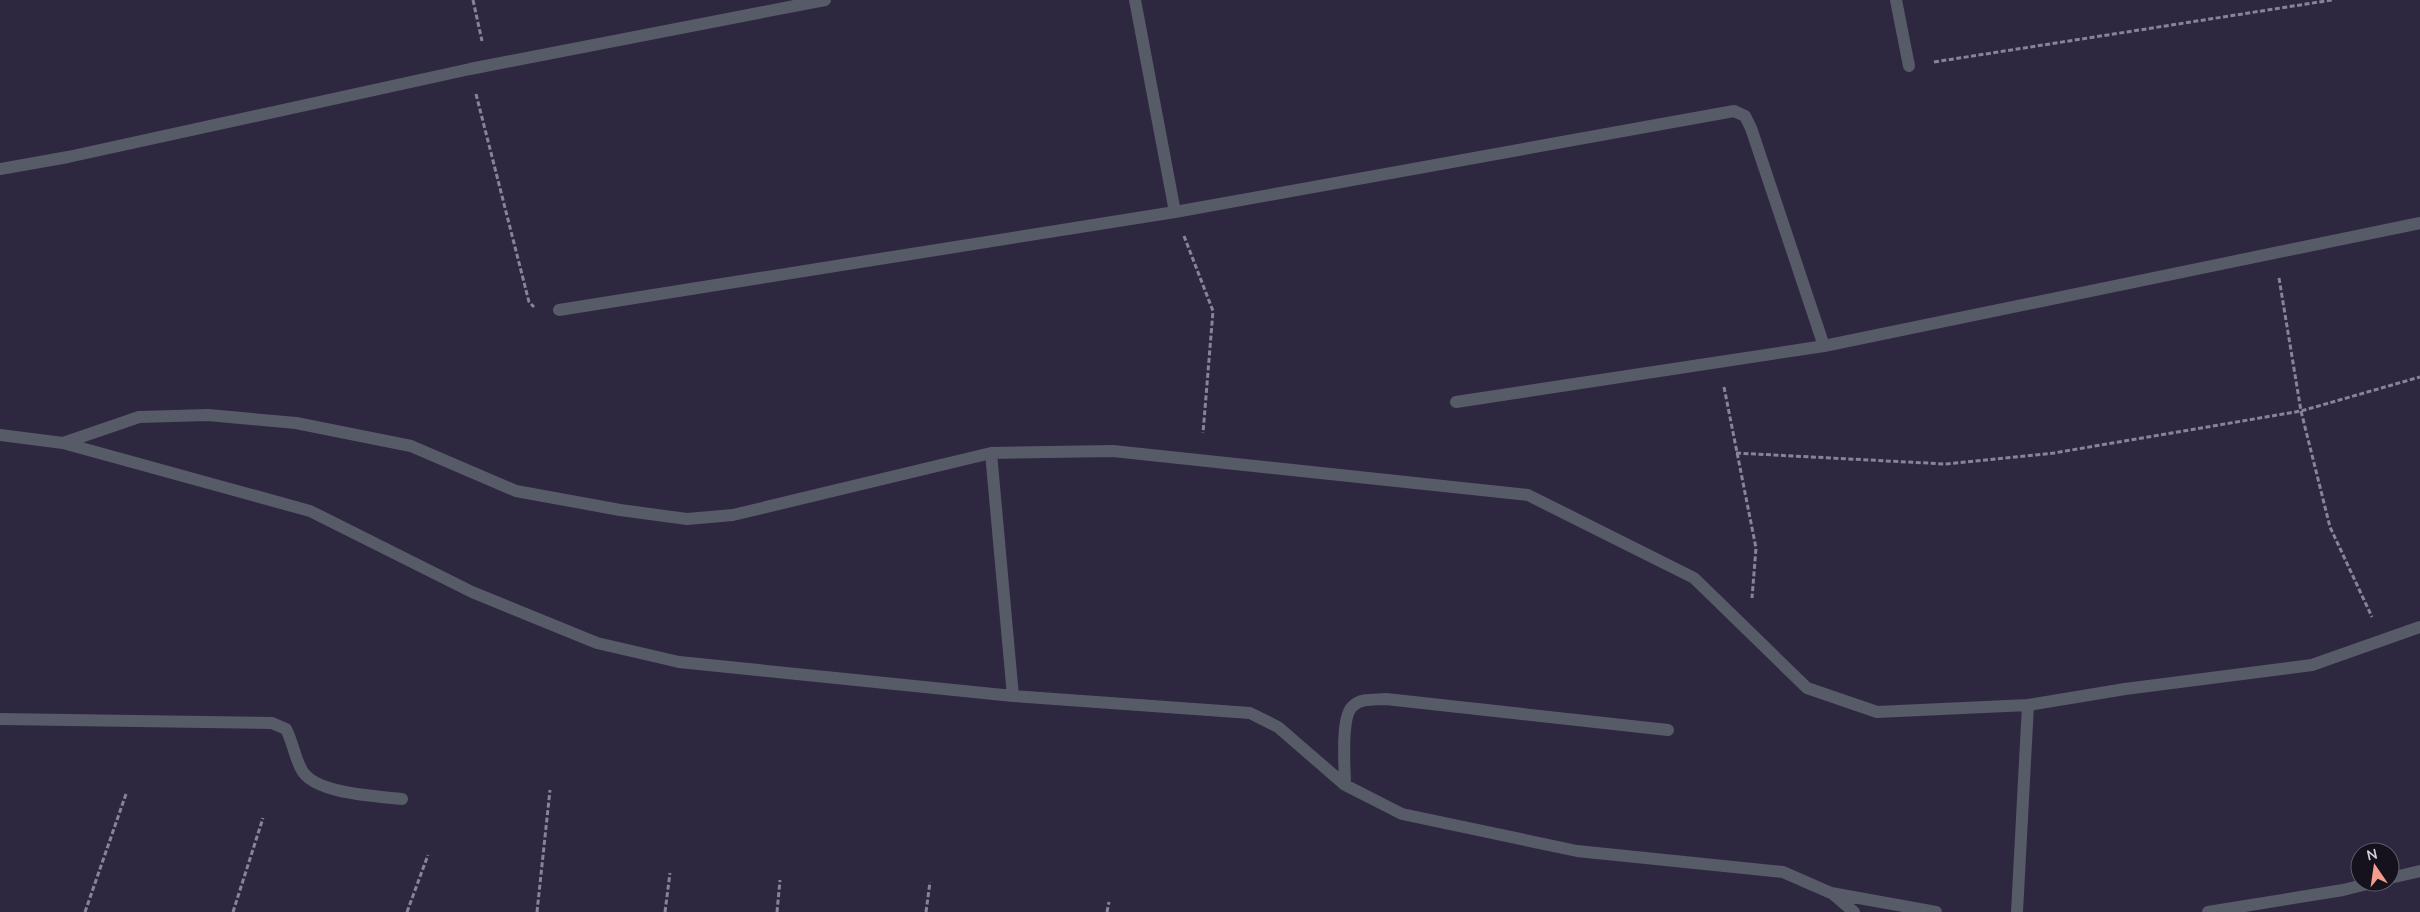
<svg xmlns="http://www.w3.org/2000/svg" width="2420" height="912" font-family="'Nunito Sans',sans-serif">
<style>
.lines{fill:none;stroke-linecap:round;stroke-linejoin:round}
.path{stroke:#888397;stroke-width:3;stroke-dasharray:5 2.5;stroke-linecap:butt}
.minor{stroke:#575a67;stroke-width:12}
</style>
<rect width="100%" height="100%" fill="#2d2740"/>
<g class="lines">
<path class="path" d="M473 0 482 41
M1934 62 2332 0
M476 94 529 302 534 307
M1184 236 1213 311 1203 433
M2279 278 2301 411 2330 527 2372 617
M1724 387 1756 548 1752 598
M1736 453 1945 464 2054 453 2301 411 2420 377
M85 912 126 794
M233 912 263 818
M407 912 428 855
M537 912 550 790
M665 912 670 873
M777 912 780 880
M926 912 930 882
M1107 912 1109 902"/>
<path class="minor" d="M1135 0 1175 212
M1896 0 1909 66
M0 169 68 157 470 69 825 0
M559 310 1175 212 1734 111 1745 116 1751 128 1824 346
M1456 402 1824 346 2420 223
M0 435 63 443 310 511 472 592 597 643 679 662 1013 696 1250 713 1278 727 1345 785 1402 814 1577 851 1783 872 1831 893 1936 912
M63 443 139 417 208 415 296 423 411 446 516 491 620 510 687 519 733 515 991 453 1113 451 1528 495 1694 578 1807 688 1877 712 2028 705 2125 689 2312 665 2420 627
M991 453 1013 696
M0 719 272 723 286 729C293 742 295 760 303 772 318 794 376 796 402 799
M1345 785C1345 769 1340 716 1353 706 1361 698 1375 700 1386 699L1668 730
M2390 878 2420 871
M1833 894 1854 912
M2017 912 2028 705
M2208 912 2343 890 2375 882"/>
</g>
<g transform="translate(2375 867) rotate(347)"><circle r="24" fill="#15121d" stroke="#615e6b"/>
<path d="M0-4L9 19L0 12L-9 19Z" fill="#f49d8c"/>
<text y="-8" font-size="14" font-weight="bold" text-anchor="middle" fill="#d4d0e1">N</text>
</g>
</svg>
